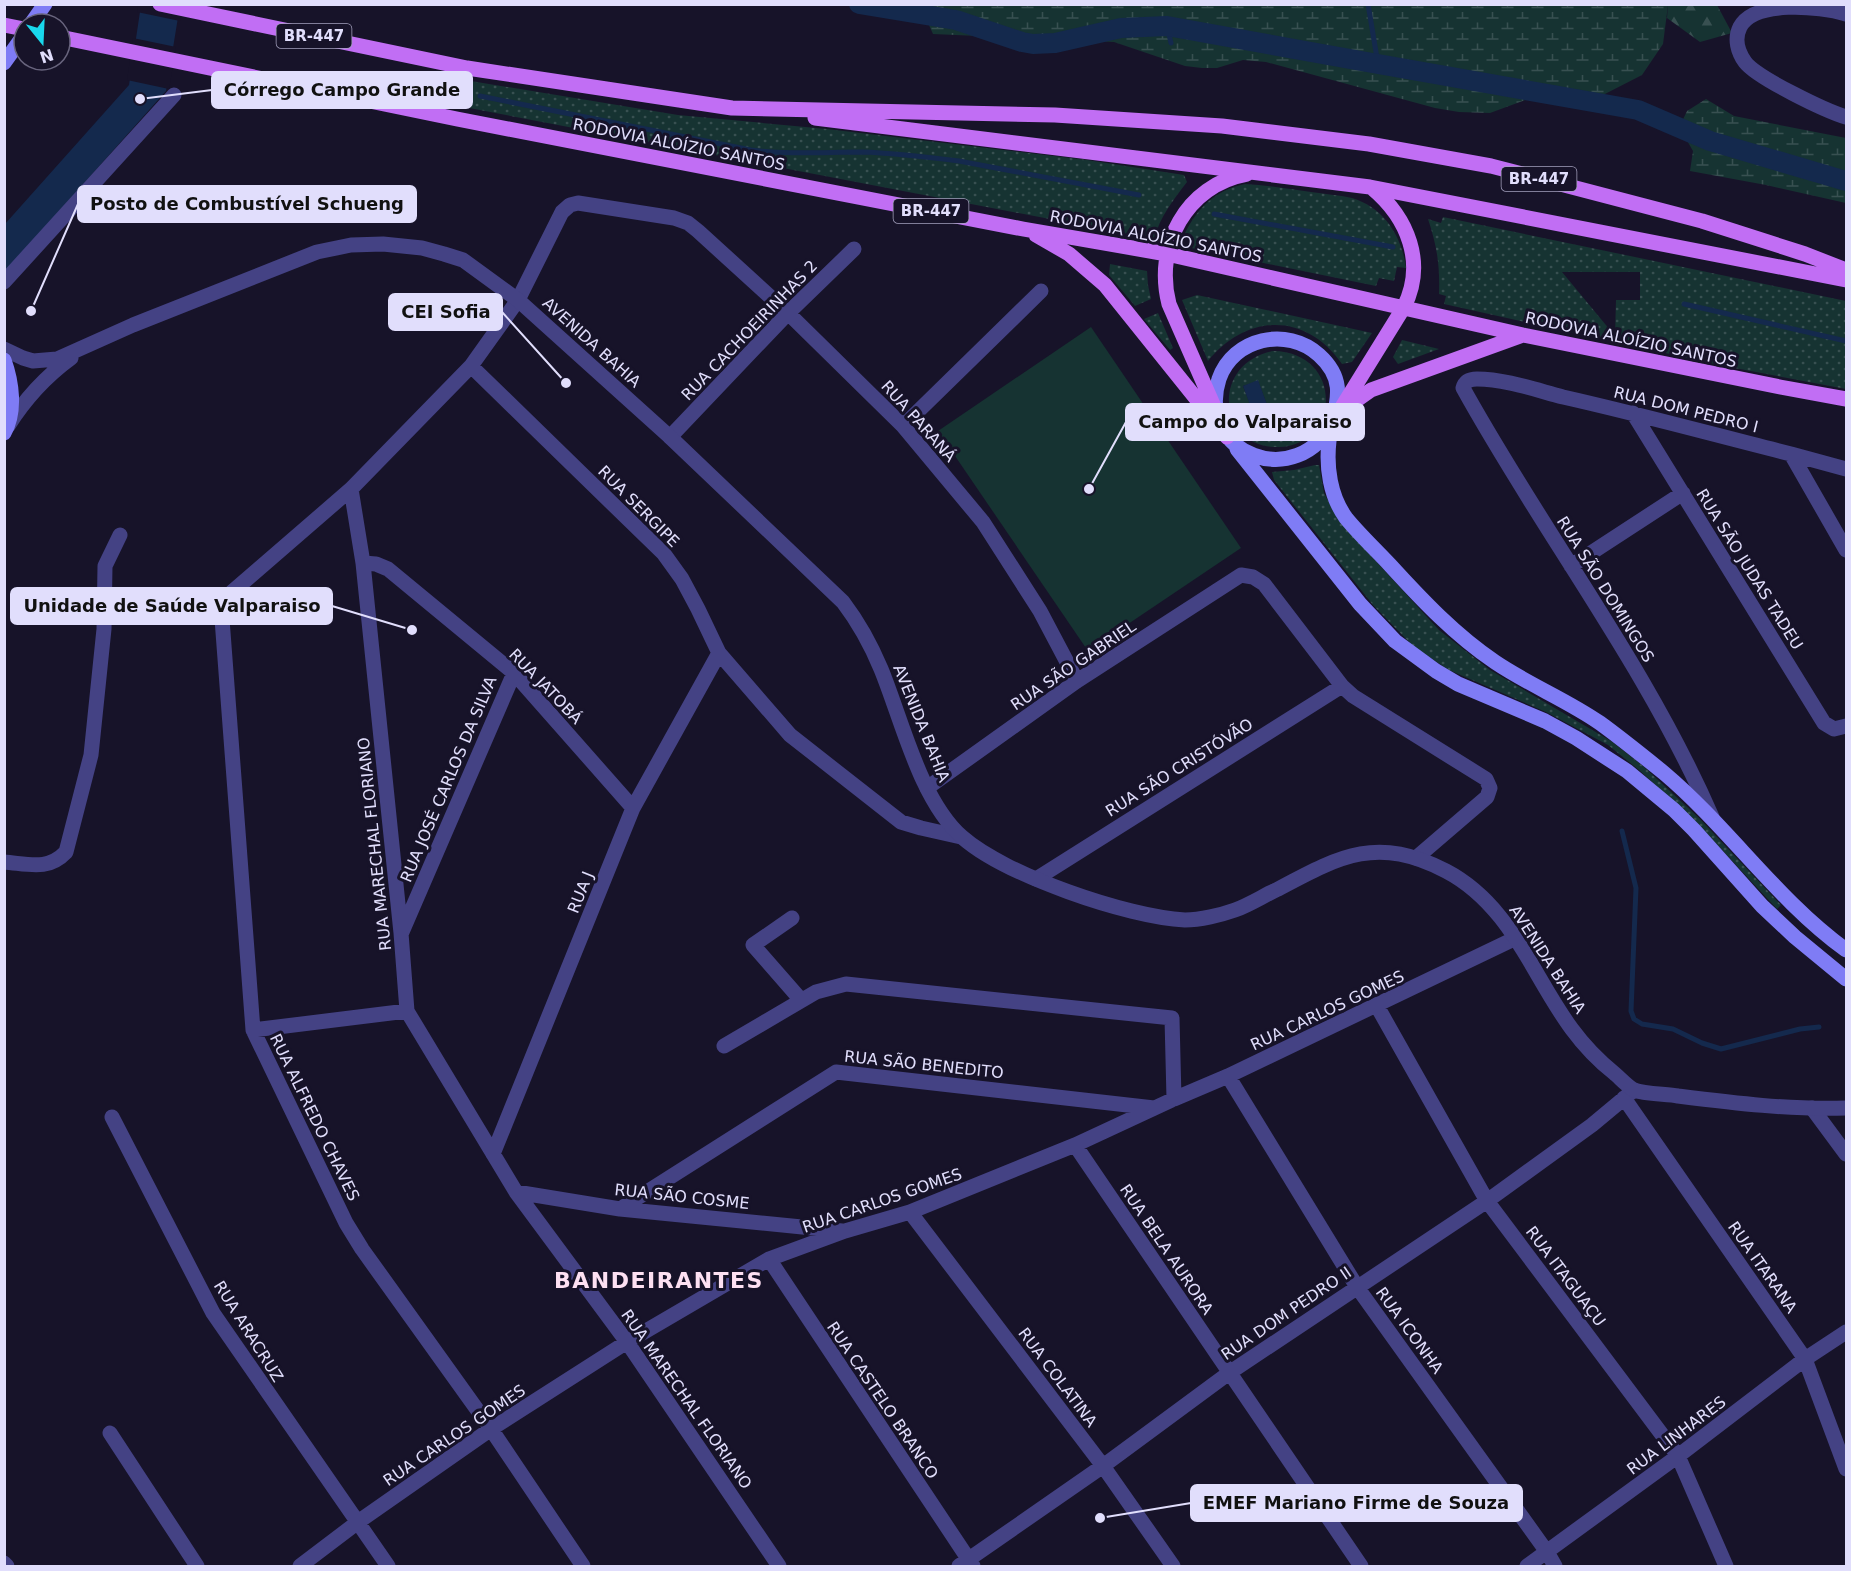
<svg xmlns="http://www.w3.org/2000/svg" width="1851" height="1571" font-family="'DejaVu Sans',sans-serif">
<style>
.grass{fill:url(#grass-dots);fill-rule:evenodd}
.forest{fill:url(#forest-firs)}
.wetland{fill:url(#wetland-marsh)}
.pitch{fill:#163332}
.water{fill:#14294d}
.pier{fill:#171329}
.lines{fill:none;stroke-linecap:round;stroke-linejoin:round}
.stream{stroke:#14294d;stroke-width:5}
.canal{stroke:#14294d;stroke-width:20}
.minor{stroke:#444284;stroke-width:15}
.tertiary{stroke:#444284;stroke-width:15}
.secondary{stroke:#7f7cf5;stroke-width:15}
.primary{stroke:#c16ef4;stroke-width:15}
.labels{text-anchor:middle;stroke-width:6;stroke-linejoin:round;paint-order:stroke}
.shield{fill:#171329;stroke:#a4a1bd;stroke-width:1.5}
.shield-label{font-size:15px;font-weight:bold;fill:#e1defc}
.street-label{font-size:16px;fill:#e1defc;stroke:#171329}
.district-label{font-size:22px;font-weight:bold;letter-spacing:1.5px;fill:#fde0f2;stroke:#171329}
.leader{fill:none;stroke:#e1defc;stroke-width:2}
.callout-dot{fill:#e1defc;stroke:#171329;stroke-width:2}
.callout{fill:#e1defc;stroke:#e1defc;stroke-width:2}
.callout-label{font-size:18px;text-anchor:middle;font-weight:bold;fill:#111}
</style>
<defs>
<pattern id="grass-dots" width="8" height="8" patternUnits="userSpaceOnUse" patternTransform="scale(1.5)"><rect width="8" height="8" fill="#163332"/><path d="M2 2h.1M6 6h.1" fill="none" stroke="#385051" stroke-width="1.8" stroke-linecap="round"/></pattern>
<pattern id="forest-firs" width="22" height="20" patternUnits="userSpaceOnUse" patternTransform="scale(1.5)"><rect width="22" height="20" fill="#163332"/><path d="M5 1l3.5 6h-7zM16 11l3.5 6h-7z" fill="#385051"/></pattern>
<pattern id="wetland-marsh" width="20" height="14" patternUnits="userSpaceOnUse" patternTransform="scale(1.5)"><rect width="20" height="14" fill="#163332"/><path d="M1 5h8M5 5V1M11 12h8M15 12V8" fill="none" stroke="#385051"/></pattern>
</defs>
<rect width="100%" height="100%" fill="#171329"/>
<path class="grass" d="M465 80 678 115 827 129 1087 160 1184 175 1187 182C1173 200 1160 217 1154 239L459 106Z
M1245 184C1267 185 1289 189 1311 192 1324 194 1339 195 1352 198 1385 208 1402 237 1406 268L1397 267 1394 281 1379 278 1376 286 1191 248 1185 233C1198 207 1216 190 1245 184Z
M1443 217 1846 301V389L1724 366 1444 304 1446 296 1439 294C1440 265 1437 246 1428 219L1441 223ZM1562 272H1640V300H1616L1615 336Z
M1110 264 1147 271 1148 285 1151 299 1135 306 1109 275Z
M1197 295 1372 333 1352 362 1342 364C1306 312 1247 313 1208 361L1182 300Z
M1158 313 1173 348 1170 350 1144 319Z
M1402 340 1439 349 1398 364 1393 357Z
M1273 351C1344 352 1341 445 1279 447 1219 450 1208 364 1273 351ZM1258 381 1275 426 1261 432 1243 386Z
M1315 465H1319L1324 493 1340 522 1439 630 1490 670 1611 741 1643 766 1699 818 1781 905 1777 909 1695 821 1639 770 1608 745 1546 712 1449 670 1414 647 1373 605 1274 480 1272 472 1294 470Z"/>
<path class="forest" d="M1668 5H1717L1732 33 1700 42 1667 18Z"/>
<path class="wetland" d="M920 5 1668 4V5L1663 44 1642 75 1601 96 1583 99 1555 97 1531 98 1490 113 1459 112 1435 108 1266 62 1243 60 1217 68H1202L1185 66 1114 42 933 34Z
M1706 99 1734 116 1846 138V203L1766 185 1690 171 1693 151 1685 137 1678 130 1687 111Z"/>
<path class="pitch" d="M1091 327 1241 548 1088 651 938 431Z"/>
<path class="water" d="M141 5H180L166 91 5 272V224L129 85Z
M1258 380 1275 426 1260 432 1243 386Z"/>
<path class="pier" d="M138 4H183L180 21 137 12Z
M133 38 176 47 169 89 127 80Z"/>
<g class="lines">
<path class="stream" d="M1368 4 1378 64
M1167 26 1171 43
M480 96 751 150C788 155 825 152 862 152 894 153 927 157 959 161L1139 195
M1214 214 1393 247
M1684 304 1846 341
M1622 831 1636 888 1631 1011 1634 1019 1642 1024 1673 1029 1702 1043 1721 1049 1800 1029 1819 1027"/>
<path class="canal" d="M859 4 956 20 1022 42 1033 44 1055 43 1121 28 1167 26 1378 64 1638 110 1710 141 1846 181"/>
<path class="minor" d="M1846 14C1819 6 1754 0 1740 27 1734 39 1738 52 1745 62 1757 78 1826 111 1846 117
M4 282 174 95
M471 366 664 554 682 579 698 609 719 653 790 735 901 822 921 828 961 837
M1633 413 1824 723 1834 729 1846 726
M903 426 1041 291
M670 437 788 313 854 249
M1791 454 1846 469
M351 489 232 592 222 604V619L253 1030 346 1223 362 1249 491 1429 583 1566
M363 563 376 564 388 569 514 673 633 808
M1571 566 1683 493
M927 788 1077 681 1241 575 1253 577 1264 584 1342 686 1353 696 1486 779 1490 788 1487 797 1416 858
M1712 817C1646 665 1543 533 1463 388 1465 381 1470 379 1477 379 1505 379 1536 390 1563 397 1639 414 1715 435 1791 454L1846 550
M4 862C29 864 48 871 66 852L91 755 104 629 105 566 120 535
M1036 879 1342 686
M792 918 753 945 801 1000
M402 932 514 673
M1377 1006 1487 1201 1678 1456 1726 1566
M253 1030 407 1011
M724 1046 816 992 846 984 1172 1018 1174 1099
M1228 1076 1357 1287 1547 1552 1555 1566
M1624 1098 1805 1359 1846 1469
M1812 1108 1846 1154
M112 1117 213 1313 388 1566
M1075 1145 1361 1566
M493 1154 633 808 719 653
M516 1192 620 1209 842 1231
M620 1209 836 1072 1154 1108
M910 1212 1103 1466 1173 1566
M769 1259 973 1566
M110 1433 197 1566
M4 1563 7 1566
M300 1566 358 1522 491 1429 627 1342 769 1259 845 1231 910 1212 1075 1145 1174 1099 1228 1076 1516 938
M779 1566 627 1342 516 1192 407 1011 401 933 363 563 351 489 471 366 518 300 562 212 570 205 578 203 674 218 688 223 698 231 788 313 903 426 983 522 1040 611 1077 681
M959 1566 1103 1466 1229 1373 1487 1201 1592 1125 1634 1090
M1527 1566 1678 1456 1805 1359 1846 1332"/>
<path class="tertiary" d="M4 349 23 358 33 361 57 359 133 325 317 252 351 245 383 244 422 248 444 254 463 260 518 300 670 437 843 602C859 623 871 645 881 669 902 720 920 800 962 837 1005 875 1127 917 1185 920 1200 920 1221 915 1235 910 1249 905 1263 896 1276 890 1340 856 1376 835 1446 871 1490 894 1515 935 1539 977 1561 1015 1579 1045 1614 1073 1620 1078 1627 1086 1634 1090 1644 1094 1667 1094 1678 1096 1734 1103 1791 1110 1846 1108
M8 426C25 399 45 377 71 358"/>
<path class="secondary" d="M31 24 45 4
M4 63 24 35
M4 360C12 382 16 412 4 433
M1334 420C1298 494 1195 454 1219 379 1233 338 1287 326 1319 355 1350 383 1334 407 1329 441 1326 467 1330 496 1346 518 1359 534 1375 549 1390 565 1422 600 1455 635 1495 662 1529 685 1567 700 1600 723 1622 739 1643 756 1664 773 1729 828 1777 900 1846 950
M1237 449 1360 604 1395 641 1436 671 1458 684 1545 721 1576 738 1627 771 1674 810 1694 830 1762 906 1795 937 1846 979"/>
<path class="primary" d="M160 4 467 68 732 108 1055 115 1222 126 1369 144 1491 166 1702 221 1805 254 1846 270
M4 25 24 29
M60 37 457 119 1023 229 1167 254 1523 335 1780 387 1846 399
M815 118 1370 187 1846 280
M1036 235 1069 254 1105 285 1227 437
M1347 407 1371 390 1523 335
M1219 418 1169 304C1154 246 1186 185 1247 174
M1334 420 1404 307C1426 263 1408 218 1372 188"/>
</g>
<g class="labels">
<g class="shield">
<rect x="276.5" y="24" width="75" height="24" rx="4.5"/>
<rect x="1501.5" y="167" width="75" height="24" rx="4.5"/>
<rect x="893.5" y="199" width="75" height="24" rx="4.5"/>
</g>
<g class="shield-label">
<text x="314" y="41">BR-447</text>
<text x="1539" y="184">BR-447</text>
<text x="931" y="216">BR-447</text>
</g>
<g class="street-label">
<text transform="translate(679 144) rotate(11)" y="6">RODOVIA ALOÍZIO SANTOS</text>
<text transform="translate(1156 236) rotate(11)" y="6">RODOVIA ALOÍZIO SANTOS</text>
<text transform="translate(749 330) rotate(-46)" y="6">RUA CACHOEIRINHAS 2</text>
<text transform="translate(1631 339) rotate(12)" y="6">RODOVIA ALOÍZIO SANTOS</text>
<text transform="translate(592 342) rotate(42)" y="6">AVENIDA BAHIA</text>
<text transform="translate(1686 409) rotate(14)" y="6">RUA DOM PEDRO I</text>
<text transform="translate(919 421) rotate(48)" y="6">RUA PARANÁ</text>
<text transform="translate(639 506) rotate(45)" y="6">RUA SERGIPE</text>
<text transform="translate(1750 569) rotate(58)" y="6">RUA SÃO JUDAS TADEU</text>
<text transform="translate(1606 589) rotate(58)" y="6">RUA SÃO DOMINGOS</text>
<text transform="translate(1073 665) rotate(-34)" y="6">RUA SÃO GABRIEL</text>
<text transform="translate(546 686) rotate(46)" y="6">RUA JATOBÁ</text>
<text transform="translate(922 723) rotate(68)" y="6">AVENIDA BAHIA</text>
<text transform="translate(1179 767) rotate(-32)" y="6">RUA SÃO CRISTÓVÃO</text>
<text transform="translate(448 779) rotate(-67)" y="6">RUA JOSÉ CARLOS DA SILVA</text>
<text transform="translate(374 844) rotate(-96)" y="6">RUA MARECHAL FLORIANO</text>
<text transform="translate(580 892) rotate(-68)" y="6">RUA J</text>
<text transform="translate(1548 959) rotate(57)" y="6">AVENIDA BAHIA</text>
<text transform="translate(1327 1010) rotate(-25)" y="6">RUA CARLOS GOMES</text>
<text transform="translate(924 1064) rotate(6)" y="6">RUA SÃO BENEDITO</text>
<text transform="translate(315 1117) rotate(64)" y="6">RUA ALFREDO CHAVES</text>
<text transform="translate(682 1196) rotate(6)" y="6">RUA SÃO COSME</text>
<text transform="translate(882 1200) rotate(-19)" y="6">RUA CARLOS GOMES</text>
<text transform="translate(1167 1249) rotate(56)" y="6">RUA BELA AURORA</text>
<text transform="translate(1763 1267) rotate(55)" y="6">RUA ITARANA</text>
<text transform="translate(1566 1276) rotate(53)" y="6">RUA ITAGUAÇU</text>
<text transform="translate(1286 1313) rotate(-34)" y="6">RUA DOM PEDRO II</text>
<text transform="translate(1410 1330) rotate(54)" y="6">RUA ICONHA</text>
<text transform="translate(249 1331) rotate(58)" y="6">RUA ARACRUZ</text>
<text transform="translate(1058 1377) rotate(53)" y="6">RUA COLATINA</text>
<text transform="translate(687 1399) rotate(55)" y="6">RUA MARECHAL FLORIANO</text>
<text transform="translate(883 1400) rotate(56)" y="6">RUA CASTELO BRANCO</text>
<text transform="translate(454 1435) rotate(-34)" y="6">RUA CARLOS GOMES</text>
<text transform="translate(1676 1435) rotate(-37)" y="6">RUA LINHARES</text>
</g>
<g class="district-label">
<text x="659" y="1288">BANDEIRANTES</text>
</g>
</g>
<path class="leader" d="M140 99L212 90M31 311L78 204M566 383L502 312M1089 489L1126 422M412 630L332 606M1100 1518L1191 1503"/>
<g class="callout-dot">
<circle cx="140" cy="99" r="6"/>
<circle cx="31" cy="311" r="6"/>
<circle cx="566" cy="383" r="6"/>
<circle cx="1089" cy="489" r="6"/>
<circle cx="412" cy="630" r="6"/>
<circle cx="1100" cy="1518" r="6"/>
</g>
<g class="callout">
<rect x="212" y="72" width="260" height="36" rx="6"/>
<rect x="78" y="186" width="338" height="36" rx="6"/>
<rect x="389" y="294" width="113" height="36" rx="6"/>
<rect x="1126" y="404" width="238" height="36" rx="6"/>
<rect x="11" y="588" width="321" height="36" rx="6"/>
<rect x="1191" y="1485" width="331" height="36" rx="6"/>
</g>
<g class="callout-label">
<text x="342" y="96">Córrego Campo Grande</text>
<text x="247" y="210">Posto de Combustível Schueng</text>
<text x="446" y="318">CEI Sofia</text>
<text x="1245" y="428">Campo do Valparaiso</text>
<text x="172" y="612">Unidade de Saúde Valparaiso</text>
<text x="1356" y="1509">EMEF Mariano Firme de Souza</text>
</g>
<rect width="1851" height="1571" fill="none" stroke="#e1defc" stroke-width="12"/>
<g transform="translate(42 42) rotate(162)"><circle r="28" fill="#171329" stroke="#68647d" stroke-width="1.5"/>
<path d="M0-4.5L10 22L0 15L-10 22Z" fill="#19d8ed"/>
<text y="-9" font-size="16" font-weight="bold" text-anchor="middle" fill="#e1defc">N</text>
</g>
</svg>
